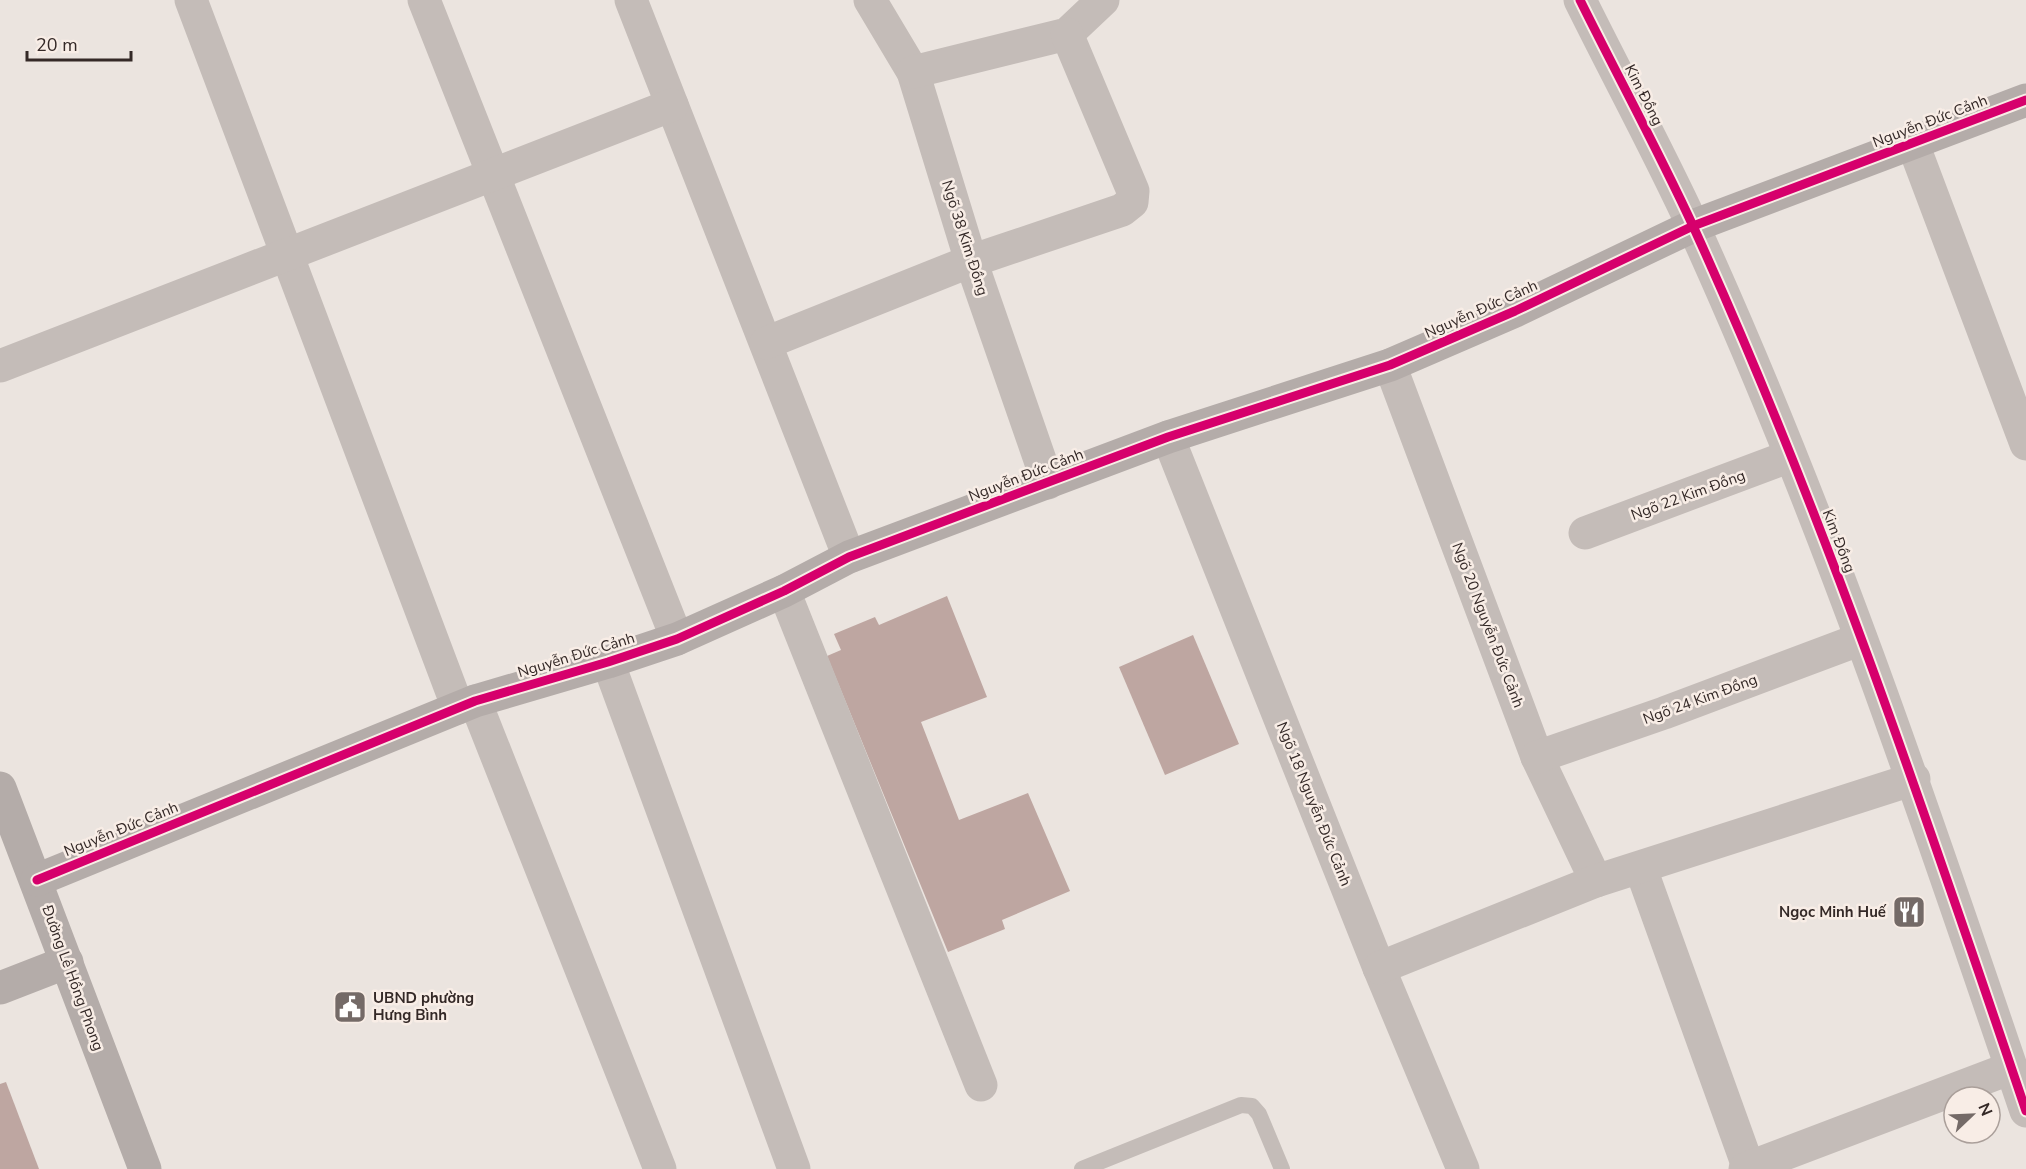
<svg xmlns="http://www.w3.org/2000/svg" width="2026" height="1169" font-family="'Nunito Sans',sans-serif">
	<rect width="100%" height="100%" fill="#ebe4df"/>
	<!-- building -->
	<g fill="#bea6a1">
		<polygon points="947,596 987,697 921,722 959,820 1028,793 1070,891 1002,920 1005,929 948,952 827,656 841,650 834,634 875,617 879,625"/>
		<polygon points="1193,635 1239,744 1165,775 1119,667"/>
		<polygon points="6,1082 39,1169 0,1169 0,1084"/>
	</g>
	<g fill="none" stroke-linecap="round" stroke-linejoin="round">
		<!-- lane -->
		<polyline stroke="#c4bcb8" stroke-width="16" points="1082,1169 1241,1105 1252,1106 1259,1114 1282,1169"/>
		<!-- street -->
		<g stroke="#c4bcb8" stroke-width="33">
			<polyline points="191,0 458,708"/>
			<polyline points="424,0 677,639"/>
			<polyline points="631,0 849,557"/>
			<polyline points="870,0 913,72 971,261 1048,483"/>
			<path d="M1580 0C1617 75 1658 150 1693 226 1824 513 1925 813 2026 1111"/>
			<polyline points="913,72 1067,34 1103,0"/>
			<polyline points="1913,144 2026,444"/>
			<polyline points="766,343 971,261 1122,210 1132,202 1133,191 1067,34"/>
			<polyline points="1390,365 1537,757 1596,881"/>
			<polyline points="0,366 672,105"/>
			<polyline points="1168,437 1379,968 1463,1169"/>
			<polyline points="1585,533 1790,456"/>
			<polyline points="784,591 981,1085"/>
			<polyline points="608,662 794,1169"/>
			<polyline points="475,701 660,1169"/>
			<polyline points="1537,757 1664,713 1861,639"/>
			<polyline points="1641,869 1749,1169"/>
			<polyline points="1379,968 1596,881 1914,779"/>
			<polyline points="1745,1169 2011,1068"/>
		</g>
		<!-- secondary -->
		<g stroke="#b4aca9" stroke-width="33">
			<polyline points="0,788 145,1169"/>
			<polyline points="37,880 475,701 608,662 677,639 784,591 849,557 1168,437 1390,365 1515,311 1693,226 2026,100"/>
			<polyline points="0,988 67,962"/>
		</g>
		<!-- cycleway casing -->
		<g stroke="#f8ede6" stroke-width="13">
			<g id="cycleway">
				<path d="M1580 0C1617 75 1658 150 1693 226 1824 513 1925 813 2026 1111"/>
				<polyline points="37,880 475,701 608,662 677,639 784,591 849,557 1168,437 1390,365 1515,311 1693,226 2026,100"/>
			</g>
		</g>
		<!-- cycleway -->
		<use href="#cycleway" stroke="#d6006c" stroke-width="9"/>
	</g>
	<!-- icons -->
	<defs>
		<g id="restaurant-square" transform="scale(1.725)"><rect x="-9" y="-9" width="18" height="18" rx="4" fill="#746a67" stroke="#f8ede6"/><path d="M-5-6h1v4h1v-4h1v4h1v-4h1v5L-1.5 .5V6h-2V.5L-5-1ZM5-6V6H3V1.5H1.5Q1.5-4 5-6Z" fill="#fff"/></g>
		<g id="civic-square" transform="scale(1.725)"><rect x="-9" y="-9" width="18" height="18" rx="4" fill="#746a67" stroke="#f8ede6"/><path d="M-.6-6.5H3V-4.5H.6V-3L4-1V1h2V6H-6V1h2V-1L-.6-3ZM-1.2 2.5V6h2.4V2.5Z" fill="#fff"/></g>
	</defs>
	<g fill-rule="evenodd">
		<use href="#restaurant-square" x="1909" y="912"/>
		<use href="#civic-square" x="350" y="1007"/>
	</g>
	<g text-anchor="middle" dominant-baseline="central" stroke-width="5" stroke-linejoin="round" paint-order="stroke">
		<!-- street labels -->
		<g font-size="15" fill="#342927" stroke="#f8ede6">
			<text transform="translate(1644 95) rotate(63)">Kim Đồng</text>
			<text transform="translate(1930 121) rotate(-21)">Nguyễn Đức Cảnh</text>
			<text transform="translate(965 238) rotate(72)">Ngõ 38 Kim Đồng</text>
			<text transform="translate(1481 309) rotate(-24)">Nguyễn Đức Cảnh</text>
			<text transform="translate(1026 475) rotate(-21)">Nguyễn Đức Cảnh</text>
			<text transform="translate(1688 495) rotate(-20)">Ngõ 22 Kim Đồng</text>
			<text transform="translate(1839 541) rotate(69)">Kim Đồng</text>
			<text transform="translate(1488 625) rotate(69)">Ngõ 20 Nguyễn Đức Cảnh</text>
			<text transform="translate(576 655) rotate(-17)">Nguyễn Đức Cảnh</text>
			<text transform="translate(1700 699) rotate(-20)">Ngõ 24 Kim Đồng</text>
			<text transform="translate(1314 804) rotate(68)">Ngõ 18 Nguyễn Đức Cảnh</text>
			<text transform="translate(121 829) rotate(-22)">Nguyễn Đức Cảnh</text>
			<text transform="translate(73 978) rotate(70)">Đường Lê Hồng Phong</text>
		</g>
		<!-- poi labels -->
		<g font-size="15" font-weight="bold" fill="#342927" stroke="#f8ede6" text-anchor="end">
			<text x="1886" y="912">Ngọc Minh Huế</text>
			<text x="373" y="998" text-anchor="start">UBND phường<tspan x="373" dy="17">Hưng Bình</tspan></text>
		</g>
	</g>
	<!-- north arrow -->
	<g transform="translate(1972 1115) rotate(67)"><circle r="28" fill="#f8ede6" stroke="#aa9f9a" stroke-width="1.5"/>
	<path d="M0-4.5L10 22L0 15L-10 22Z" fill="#746a67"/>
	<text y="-9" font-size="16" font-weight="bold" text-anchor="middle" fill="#342927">N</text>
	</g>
	<!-- scale -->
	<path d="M27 51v9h104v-9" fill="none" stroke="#342927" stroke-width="3"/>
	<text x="36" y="51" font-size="18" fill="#342927" stroke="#f8ede6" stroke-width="4.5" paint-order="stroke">20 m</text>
</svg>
